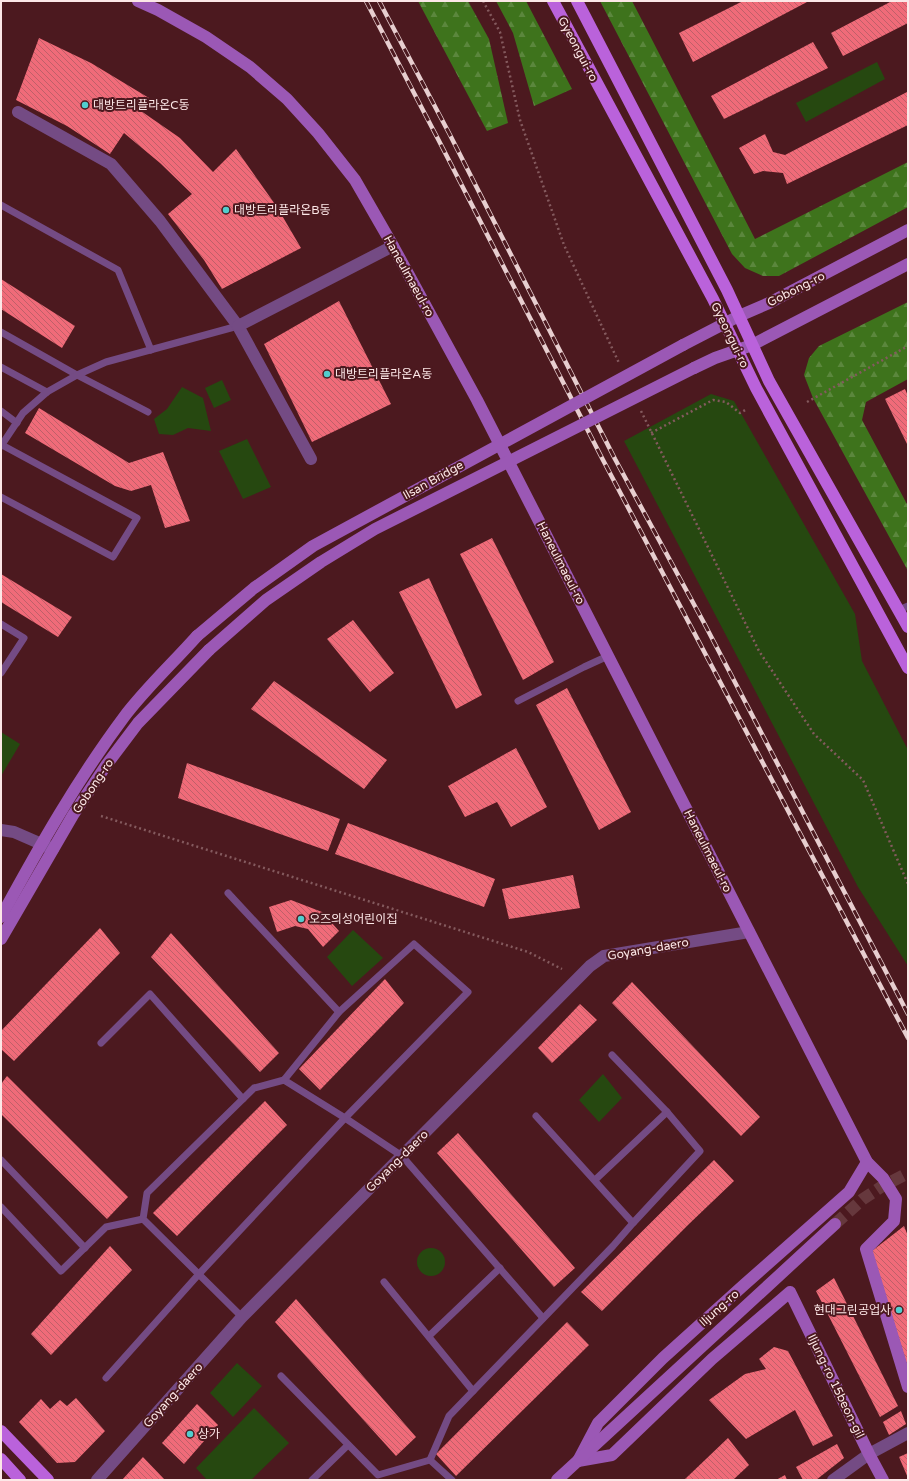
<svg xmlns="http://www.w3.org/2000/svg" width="909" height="1481" font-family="'Varela Round','Noto Sans KR',sans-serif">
	<defs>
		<pattern id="forest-firs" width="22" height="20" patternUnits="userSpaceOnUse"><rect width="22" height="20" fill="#3e731c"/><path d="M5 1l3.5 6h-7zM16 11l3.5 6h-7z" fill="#5b873d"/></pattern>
		<pattern id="building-back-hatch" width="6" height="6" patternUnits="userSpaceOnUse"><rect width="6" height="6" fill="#f06b79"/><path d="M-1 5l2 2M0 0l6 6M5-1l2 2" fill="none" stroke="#bf6069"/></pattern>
	</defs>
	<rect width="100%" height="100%" fill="#4c191f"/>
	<!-- forest -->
	<g fill="url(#forest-firs)">
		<polygon points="418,1 468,1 489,39 508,123 487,131"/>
		<polygon points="496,1 526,1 572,89 534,106 513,33"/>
		<polygon points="600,1 632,1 755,239 908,162 908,207 779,276 763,276 745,268 732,254"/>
		<polygon points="908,302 908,379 866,402 862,420 908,506 908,571 813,398 804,375 809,358 819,346"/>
	</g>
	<!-- green -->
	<g fill="#264810">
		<polygon points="877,62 885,79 806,122 796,103"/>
		<polygon points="222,380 231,400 214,408 205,388"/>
		<polygon points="182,387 203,398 211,431 188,428 173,435 159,434 154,419 167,409"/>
		<polygon points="711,394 734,401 855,614 862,661 908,750 908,966 858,887 624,441"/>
		<polygon points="247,439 271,487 243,499 219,451"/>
		<polygon points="1,732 20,744 1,776"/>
		<polygon points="353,930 383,958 352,986 327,957"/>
		<polygon points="603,1074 622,1098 599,1122 579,1100"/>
		<circle cx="431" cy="1262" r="14"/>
		<polygon points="237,1363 262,1386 233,1417 210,1393"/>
		<polygon points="254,1408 289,1443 251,1480 207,1480 196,1468"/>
	</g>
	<!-- building -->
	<g fill="url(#building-back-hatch)">
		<polygon points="743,1 809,1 693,62 679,33"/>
		<polygon points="892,1 908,1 908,23 843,56 831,33"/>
		<polygon points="39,38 91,63 149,98 141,111 180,138 213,172 236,149 277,207 301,248 222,289 204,260 168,214 192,194 160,163 124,133 110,154 67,126 16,100"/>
		<polygon points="813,42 828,68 724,119 711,96"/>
		<polygon points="907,92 908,125 787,184 783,173 763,171 754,174 739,148 765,134 773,152 785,155"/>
		<polygon points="1,279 75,326 62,348 1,309"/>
		<polygon points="339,301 391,404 312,442 264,344"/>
		<polygon points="905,389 908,396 908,446 885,399"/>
		<polygon points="39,408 129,463 163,452 190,521 165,528 151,485 131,491 115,486 25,433"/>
		<polygon points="492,538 554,662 523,680 460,554"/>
		<polygon points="1,574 72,617 58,637 1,602"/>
		<polygon points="429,578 482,695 456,709 399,592"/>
		<polygon points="353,620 394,673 370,692 327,639"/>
		<polygon points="274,681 387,760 364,789 251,709"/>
		<polygon points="567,688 631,812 599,830 536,705"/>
		<polygon points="516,748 547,807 511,827 497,802 465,817 448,786"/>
		<polygon points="187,763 340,819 328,851 178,798"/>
		<polygon points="348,823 495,879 484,907 335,854"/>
		<polygon points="573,875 580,908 509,919 502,889"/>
		<polygon points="291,900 322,912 339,931 323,947 308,929 295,926 277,932 269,907"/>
		<polygon points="100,928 120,953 14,1061 1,1049 1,1031"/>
		<polygon points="171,933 279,1053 260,1072 151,957"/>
		<polygon points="385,979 404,1003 320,1090 299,1069"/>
		<polygon points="632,982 760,1117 741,1136 612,1003"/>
		<polygon points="580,1004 597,1020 552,1063 538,1048"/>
		<polygon points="7,1076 128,1197 107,1219 1,1114 1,1084"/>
		<polygon points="265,1101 287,1125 177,1236 153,1213"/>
		<polygon points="458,1133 575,1268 554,1287 437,1153"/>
		<polygon points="714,1160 734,1181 689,1224 602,1311 581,1292"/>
		<polygon points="904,1226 908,1236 908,1368 872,1251"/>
		<polygon points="110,1246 132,1270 51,1355 31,1334"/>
		<polygon points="834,1278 898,1406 880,1417 816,1291"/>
		<polygon points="296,1299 416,1437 396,1456 275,1322"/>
		<polygon points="567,1322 589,1345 456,1476 436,1454"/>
		<polygon points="774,1347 788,1351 833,1436 813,1446 795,1410 746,1439 709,1400 745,1374 766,1369 759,1359"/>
		<polygon points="76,1398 105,1431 75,1462 57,1463 19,1422 41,1399 50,1409 60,1400 67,1406"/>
		<polygon points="197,1404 218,1425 184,1464 162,1443"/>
		<polygon points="901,1411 906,1424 889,1435 883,1422"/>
		<polygon points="728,1438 749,1465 733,1480 684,1480"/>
		<polygon points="837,1444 844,1458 816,1480 803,1480 796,1467"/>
		<polygon points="908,1453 908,1478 899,1457"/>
		<polygon points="143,1457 165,1480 122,1480"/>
		<polygon points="785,1475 787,1480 776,1480"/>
	</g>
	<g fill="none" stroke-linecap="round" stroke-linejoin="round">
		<!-- secondary-tunnel -->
		<polyline stroke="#66383d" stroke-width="12" stroke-dasharray="12 6" stroke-linecap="butt" points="835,1224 863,1199 881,1187 908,1173"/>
		<!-- path -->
		<g stroke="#845a5e" stroke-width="2.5" stroke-dasharray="2 3" stroke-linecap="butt">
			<polyline points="483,1 500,32 520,120 564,245 619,363"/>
			<polyline points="807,402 908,346"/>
			<polyline points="641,411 759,651 814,734 863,780 908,884"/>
			<polyline points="651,433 713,400 726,402 740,413 747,409"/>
			<polyline points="101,816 528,952 562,969"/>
		</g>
		<!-- lane -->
		<g stroke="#744b84" stroke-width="7">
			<polyline points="1,205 118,270 151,350"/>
			<polyline points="1,332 77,375 148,412"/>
			<polyline points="1,367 47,392"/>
			<polyline points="1,411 17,423"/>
			<polyline points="1,446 23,413 47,392 77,375 106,362 238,326"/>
			<polyline points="1,497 113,557 137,518 2,445"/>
			<polyline points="899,610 908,606"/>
			<polyline points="1,624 24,638 1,673"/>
			<polyline points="518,701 584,667 608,656"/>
			<polyline points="228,893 339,1012"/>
			<polyline points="101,1043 150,994 243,1099"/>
			<polyline points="536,1116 633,1223"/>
			<polyline points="1,1160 85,1248"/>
			<polyline points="595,1180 667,1112"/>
			<polyline points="1,1207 61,1271 106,1227 143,1219"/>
			<polyline points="384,1282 473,1391"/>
			<polyline points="242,1317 143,1219 147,1193 254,1088 284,1080 345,1118 402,1156 543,1318"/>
			<polyline points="429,1336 500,1268"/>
			<polyline points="281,1376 378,1475 430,1460"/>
			<polyline points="106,1378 199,1274 345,1118 468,992 414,944 339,1012 284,1080"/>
			<polyline points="430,1460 449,1416 613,1246 633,1223 700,1151 667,1112 612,1055"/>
			<polyline points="430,1460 452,1480"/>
			<polyline points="312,1480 348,1445"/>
		</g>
		<!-- street -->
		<g stroke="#744b84" stroke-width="12">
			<polyline points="18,112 111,164 160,221 238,326 311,459"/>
			<polyline points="238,326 393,246"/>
			<polyline points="1,830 14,832 53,849"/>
			<polyline points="97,1480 242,1317 590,966 604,956 749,932"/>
			<polyline points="833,1480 869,1454 908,1433"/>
		</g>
		<!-- secondary -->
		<g stroke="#9b58b5" stroke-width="12">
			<polyline points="138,1 158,10 206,37 250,67 287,99 318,133 355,180 393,246 477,400 867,1162 883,1178 896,1199 894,1221 866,1249 908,1387"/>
			<polyline points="683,345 739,316 769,303 908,230"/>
			<polyline points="694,368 715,358 752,345 908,264"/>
			<path d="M1 917C38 849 77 780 124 717 145 689 173 663 197 636"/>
			<polyline points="1,939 73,815 107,764 138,723 209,650"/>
			<polyline points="578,1461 612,1455 712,1359 790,1292 869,1454 883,1480"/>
			<polyline points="578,1461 598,1423 663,1358 745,1284 849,1192 867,1162"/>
			<polyline points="557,1480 835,1224"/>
		</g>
		<!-- primary -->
		<g stroke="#ba62db" stroke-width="12">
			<polyline points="553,1 713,299 756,388 908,668"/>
			<polyline points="577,1 727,290 769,381 908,627"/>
			<polyline points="1,1431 48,1480"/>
			<polyline points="1,1459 20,1480"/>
		</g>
		<!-- rail casing -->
		<g stroke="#e7cecf" stroke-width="4.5">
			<g id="rail">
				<polyline points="366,1 438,139 603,460 908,1038"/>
				<polyline points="379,1 449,133 615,459 703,621 908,1014"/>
			</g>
		</g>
		<!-- rail -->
		<use href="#rail" stroke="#4c191f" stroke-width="3" stroke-dasharray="9" stroke-linecap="butt"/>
		<!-- secondary-bridge -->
		<g stroke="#9b58b5" stroke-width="12">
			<polyline points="197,636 254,588 313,546 683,345"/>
			<polyline points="209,650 266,600 321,562 375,529 694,368"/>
		</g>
	</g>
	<!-- markers -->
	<g fill="#52cdce" stroke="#4c191f" stroke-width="1.5">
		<circle cx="85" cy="105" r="4"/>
		<circle cx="226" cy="210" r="4"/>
		<circle cx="327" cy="374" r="4"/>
		<circle cx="301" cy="919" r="4"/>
		<circle cx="899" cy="1310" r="4"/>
		<circle cx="190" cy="1434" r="4"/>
	</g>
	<g text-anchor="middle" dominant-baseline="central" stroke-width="4" stroke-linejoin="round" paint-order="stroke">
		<!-- street labels -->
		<g font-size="12" fill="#fce7e7" stroke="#4c191f">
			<text transform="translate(578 49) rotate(62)">Gyeongui-ro</text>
			<text transform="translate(409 276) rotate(61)">Haneulmaeul-ro</text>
			<text transform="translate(796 289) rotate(-27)">Gobong-ro</text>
			<text transform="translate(730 335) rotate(64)">Gyeongui-ro</text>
			<text transform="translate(433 480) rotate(-29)">Ilsan Bridge</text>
			<text transform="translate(561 563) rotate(63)">Haneulmaeul-ro</text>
			<text transform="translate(93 786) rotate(-56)">Gobong-ro</text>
			<text transform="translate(708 851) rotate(63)">Haneulmaeul-ro</text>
			<text transform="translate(648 949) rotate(-10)">Goyang-daero</text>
			<text transform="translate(397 1161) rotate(-45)">Goyang-daero</text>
			<text transform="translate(719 1308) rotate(-42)">Iljung-ro</text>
			<text transform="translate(836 1386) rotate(64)">Iljung-ro 15beon-gil</text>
			<text transform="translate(173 1395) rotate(-48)">Goyang-daero</text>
		</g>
		<!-- poi labels -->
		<g font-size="12" fill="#fce7e7" stroke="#4c191f" text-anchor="start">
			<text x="93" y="105">대방트리플라온C동</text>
			<text x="234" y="210">대방트리플라온B동</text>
			<text x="335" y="374">대방트리플라온A동</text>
			<text x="309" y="919">오즈의성어린이집</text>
			<text x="891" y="1310" text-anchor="end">현대그린공업사</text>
			<text x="198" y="1434">상가</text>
		</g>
	</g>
	<!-- border -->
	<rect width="909" height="1481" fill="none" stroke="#fce7e7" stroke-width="4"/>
</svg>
